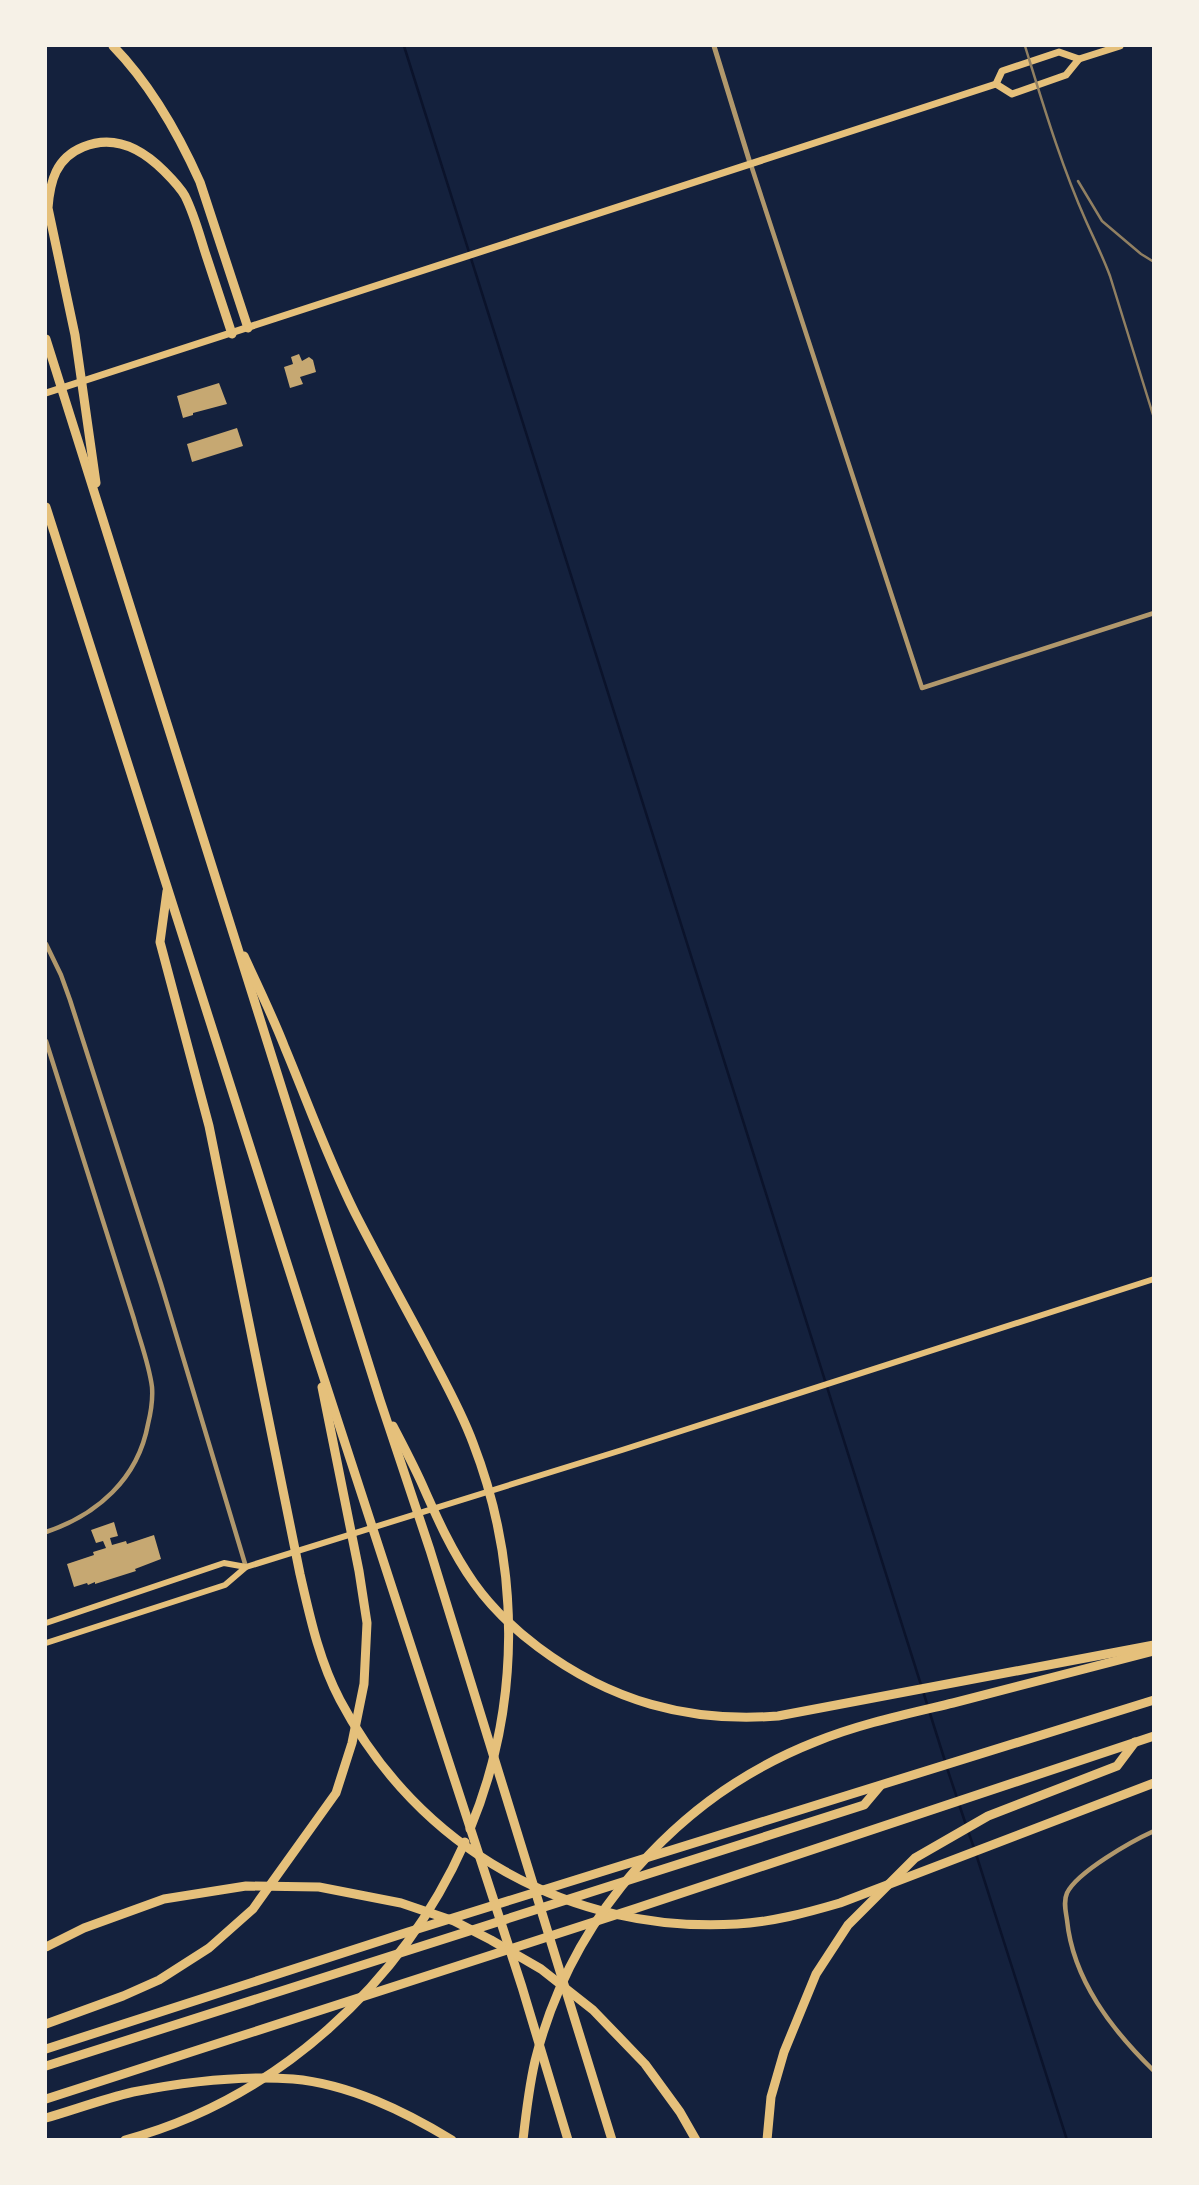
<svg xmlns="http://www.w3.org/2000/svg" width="1199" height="2185" font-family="'Roboto Condensed',sans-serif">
	<rect width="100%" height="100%" fill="#14213d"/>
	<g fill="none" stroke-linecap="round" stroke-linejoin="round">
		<!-- stream -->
		<g stroke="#0b132b" stroke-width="2.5">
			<polyline points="404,46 945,1761"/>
			<polyline points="947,1768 957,1798"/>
			<polyline points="959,1804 966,1825"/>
			<polyline points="968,1831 974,1848"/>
			<polyline points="976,1854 1067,2140"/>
		</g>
	</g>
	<!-- building -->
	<g fill="#c6a872">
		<polygon points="299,354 302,361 309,357 313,360 316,372 300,377 303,384 290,388 284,367 293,364 291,357"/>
		<polygon points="219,383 227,404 193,413 193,415 183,418 177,396"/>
		<polygon points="237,428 243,446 192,462 187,444"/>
		<polygon points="114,1522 118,1536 110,1538 112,1545 126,1541 127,1544 154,1535 161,1559 135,1569 136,1571 95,1584 95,1582 88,1585 87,1583 74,1587 67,1564 94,1555 93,1552 106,1548 103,1541 96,1543 91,1530"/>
	</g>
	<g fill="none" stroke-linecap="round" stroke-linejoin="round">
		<!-- minor -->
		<g stroke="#b1986c" stroke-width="4.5">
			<polyline points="751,165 922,688 1154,613"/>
			<polyline points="46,944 61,975 70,1000 161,1284 246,1567"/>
			<path d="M46 1041 134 1319C140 1341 149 1364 152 1387 153 1400 151 1412 148 1424 138 1479 97 1515 46 1532"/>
			<path d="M1154 1831C1132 1841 1077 1872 1067 1893 1063 1902 1066 1912 1067 1920 1073 1980 1112 2030 1154 2071"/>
		</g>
		<!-- tertiary -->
		<polyline stroke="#b1986c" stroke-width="5" points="714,46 750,163"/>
		<!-- secondary -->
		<g stroke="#e5c07b" stroke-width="6">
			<polyline points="46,1623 224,1563 246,1567"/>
			<polyline points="46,1643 225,1585 246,1567 622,1450 1154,1279"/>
		</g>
		<!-- primary -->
		<g stroke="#e5c07b" stroke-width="7">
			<polyline points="996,84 1012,94 1066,75 1079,59 1120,46"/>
			<polyline points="46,393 996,84 1002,71 1059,52 1079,59"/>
		</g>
		<!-- motorway -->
		<g stroke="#e5c07b" stroke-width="9">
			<path d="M113 46C151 85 178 133 200 182L248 328"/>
			<polyline points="46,339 380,1400 430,1550 612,2140"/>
			<path d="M96 483 75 335 48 208C50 181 56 158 83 147 114 134 142 149 164 171 172 179 180 187 185 196 194 214 199 233 205 252 214 279 223 306 232 334"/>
			<polyline points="46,507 315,1351 522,1987 568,2140"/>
			<path d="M167 891 160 942 209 1126 300 1574C310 1617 319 1660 340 1700 418 1848 569 1934 737 1924 772 1922 806 1913 840 1903L1154 1783"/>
			<path d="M244 956C258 986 273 1017 285 1048 308 1103 328 1159 355 1213 378 1258 403 1303 427 1348 443 1379 461 1410 473 1443 521 1567 521 1706 470 1829"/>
			<path d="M393 1426C403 1445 413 1464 422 1484 437 1518 452 1552 474 1583 491 1607 514 1629 538 1647 610 1701 688 1723 778 1716L1154 1645"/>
			<polyline points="46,1947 84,1928 164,1899 246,1886 319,1887 401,1903 454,1921 491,1940 541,1969 593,2010 645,2064 680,2112 696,2140"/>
			<polyline points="46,2024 123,1996 159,1980 209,1948 253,1909 336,1793 352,1743 364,1684 367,1623 359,1571 322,1387"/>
			<polyline points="46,2049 408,1932 1154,1700"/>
			<polyline points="46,2066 864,1805 880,1786"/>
			<polyline points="46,2099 637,1908 1154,1736"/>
			<path d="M46 2118C74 2110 103 2099 133 2092 184 2082 240 2075 293 2079 349 2084 404 2111 452 2140"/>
			<path d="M125 2140C277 2099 402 1984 465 1842"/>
			<path d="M523 2140C526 2113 529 2087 535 2061 571 1917 678 1796 815 1742 859 1724 907 1714 953 1703 1020 1686 1087 1668 1154 1651"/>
			<polyline points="767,2140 771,2097 784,2052 816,1974 848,1925 915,1858 988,1816 1117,1766 1135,1742"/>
		</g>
		<!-- rail -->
		<g stroke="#918062" stroke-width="2.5">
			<path d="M1025 46C1043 104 1061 165 1086 221 1094 239 1103 257 1110 276L1154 418"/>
			<polyline points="1078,181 1102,221 1141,254 1154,262"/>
		</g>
	</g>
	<!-- border -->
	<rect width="1199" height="2185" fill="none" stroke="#f6f1e7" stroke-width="94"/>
</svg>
